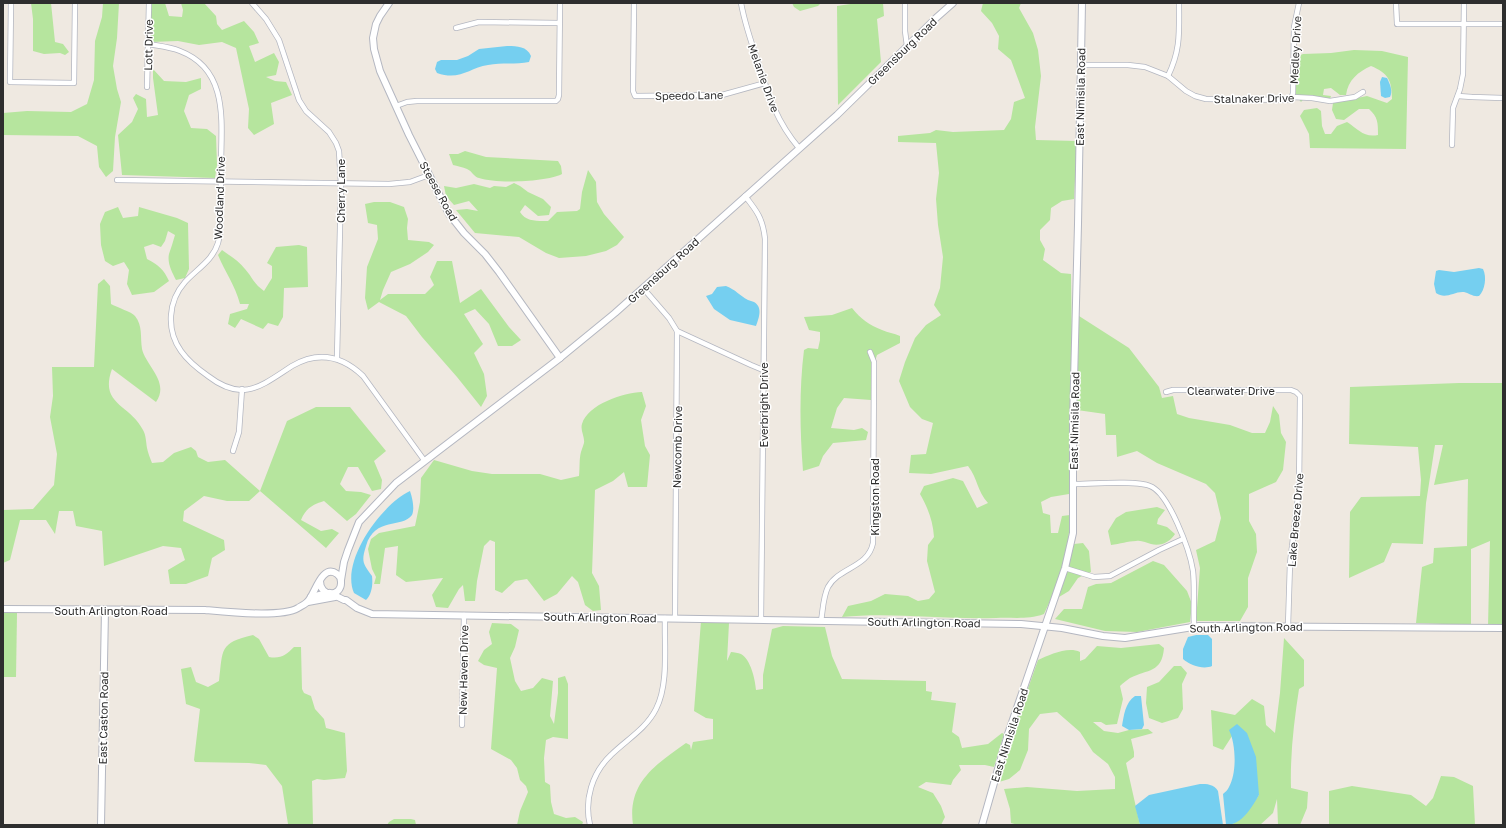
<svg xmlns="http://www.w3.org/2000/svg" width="1506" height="828" font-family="'Golos Text',sans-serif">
	<rect width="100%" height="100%" fill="#efe9e1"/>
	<!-- green -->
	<g fill="#b6e59e">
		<polygon points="31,3 51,3 55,42 63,44 69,52 65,55 60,53 44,54 33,51 33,19"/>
		<polygon points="103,3 119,3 117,38 113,66 117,89 121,102 115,137 113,171 106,177 99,167 97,146 78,136 3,135 3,113 27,111 71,112 87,104 94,80 95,41 102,17"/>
		<polygon points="151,3 165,3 169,16 182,17 183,10 181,3 204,3 216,16 217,24 222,30 244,21 254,32 259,43 249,46 255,62 274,53 279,62 276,75 266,77 275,81 286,82 292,95 271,103 274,124 254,135 248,128 249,109 236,48 222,42 199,45 178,41 150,42"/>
		<polygon points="792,3 820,3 820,4 818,6 800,11 794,7"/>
		<polygon points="857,3 883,3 884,16 877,19 881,62 838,105 837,6"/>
		<path d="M983 3H1021L1019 8 1033 33 1038 50 1041 76 1035 127 1036 140 1077 141 1074 199 1062 201 1051 208 1050 220 1040 230V240L1045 249 1043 260 1061 273 1071 274 1072 349 1069 430V494L1051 497 1041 502 1043 513 1050 515 1051 533H1058L1062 516 1070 515C1070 550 1059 583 1044 614 1027 620 1013 617 996 618 944 620 893 612 842 617L848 606 871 601 885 594 908 596 918 601 929 599 935 592 927 561 928 545 934 537C933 521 928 508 920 494L924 486 953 478 963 481 977 508 988 503C977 491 978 479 968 466L931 474 909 473 911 455 926 454 933 423 922 419 910 407 899 381 905 362 915 338 926 325 941 315 934 305 940 288 943 257 938 225 936 199 939 173 936 143 898 142V136L930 133 936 130 953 132 1004 130 1011 119 1014 102 1025 98 1011 60 998 49 999 36 992 23 981 11Z"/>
		<path d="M1354 50 1382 51 1408 57 1406 149 1310 148 1309 134 1300 116 1304 110 1317 108 1321 111 1322 126 1325 134H1331L1337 126 1347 122C1358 129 1364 138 1378 135 1378 123 1378 117 1369 109H1359L1344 120 1336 119 1332 110 1333 103 1367 96 1387 103 1392 99C1392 80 1388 73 1371 66 1358 72 1348 80 1346 95H1340L1331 88 1324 89 1323 95 1331 96 1330 99C1318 97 1309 92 1301 102L1294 93 1296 57 1303 54 1331 53Z"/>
		<polygon points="153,69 164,81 186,82 201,78 201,89 189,95 184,111 191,128 207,129 216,136 217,165 215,178 122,175 118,135 132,122 138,109 133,98 136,94 146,99 147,117 158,115 153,78"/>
		<path d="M465 151 486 157 558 161 561 166 562 174C546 182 496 184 479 178 474 177 472 171 467 169 463 167 457 166 453 165L449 154H458Z"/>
		<path d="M588 170 596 182 597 202 604 214 624 237 617 245 606 251 586 256 559 258 546 253 519 237 475 233 456 210 467 209 478 211 469 201 454 205 446 196 444 186 456 188 474 184 490 188 494 186 506 187 514 183 520 186 528 192 543 199 551 207 549 215 538 216 525 205 520 212C526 222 538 221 548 221L557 212 577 211 580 209 582 192Z"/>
		<polygon points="374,202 390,202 404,207 408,219 407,228 408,240 429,242 434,245 428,252 410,264 391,272 383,290 380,300 388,294 425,294 434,285 430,277 437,261 452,261 460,303 481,289 509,327 521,340 512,346 498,346 489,324 475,309 464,314 483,344 474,353 484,374 487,396 481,407 457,377 422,337 406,316 379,302 368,310 365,298 367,267 378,239 377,225 368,223 365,204"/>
		<path d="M118 207 123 218 138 216 139 207 177 218 188 223 189 269 185 278 176 280C172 272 167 263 169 254 171 248 173 242 175 235L168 231 165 241 161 247 153 244 144 247 147 259C159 265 164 270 169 281L154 292 132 295 127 284 129 270 124 262 113 266 105 261 101 245 100 224 105 212Z"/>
		<path d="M299 245 307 247 308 287 284 288 283 317 278 326 268 323 263 329 241 319 235 328 228 324 230 314 247 309 249 304H240C235 285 225 272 218 255L222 250C230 256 239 261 245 269 253 278 253 283 264 291L272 278V266L267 263 276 247Z"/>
		<path d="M104 279 110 286 111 304C116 307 132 312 135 316 143 326 140 337 142 349 146 366 170 382 156 402L112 369C99 405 130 404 143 430 146 435 146 442 147 448 148 453 150 458 152 463L163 462 174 453 191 447 196 451 198 457 208 462 225 460 260 491 287 421 316 407H350L386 451 374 461 382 480 381 489 372 491 358 467H348L340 484 346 491 361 492 371 495 356 514 347 521 324 501C312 505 306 508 301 520L321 531 332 529 339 533 326 548 260 491 249 501H227L204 496 184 511 183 521 224 540 225 550 212 558 208 576 186 584H170L168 570 185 560 181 548 163 546 104 566 102 531 76 526 73 511H59L55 534 46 520H20L10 560 3 563V510L33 509 54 485 57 454 50 417 53 396 52 367H94L98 284Z"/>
		<path d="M852 308C861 319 869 325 882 330 888 333 894 333 900 336V343L877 355 871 373V400L844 398 837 408 831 428 854 430 862 428 868 432 866 440 833 443 823 456 819 466 803 471C800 431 799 390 804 350L808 348 818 349 820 340V332L809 330 804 317 832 315Z"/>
		<polygon points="1079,316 1129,348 1159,387 1162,398 1173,396 1177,414 1189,418 1230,425 1252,433 1265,433 1270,422 1273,406 1279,415 1281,433 1286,442 1283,470 1276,482 1249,494 1249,521 1256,534 1257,552 1248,578 1248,607 1240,621 1196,621 1200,568 1196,550 1215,541 1221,518 1215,493 1206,484 1157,463 1137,451 1117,457 1116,435 1106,435 1105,414 1077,410"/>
		<polygon points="1459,383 1503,383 1503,626 1488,626 1490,541 1471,549 1471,625 1416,623 1422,567 1433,563 1434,548 1467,546 1468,479 1434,485 1443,445 1435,445 1426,503 1423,544 1392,543 1384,562 1349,578 1350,512 1361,497 1420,496 1421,480 1418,447 1349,444 1350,387"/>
		<path d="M642 392 646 406 641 420 645 446 650 455 647 487H628L624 472 613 481 595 490 592 573 599 586 601 610 593 611 585 605 578 582 572 576 557 594 544 601 527 579 515 581 502 593 495 590V542L490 540 484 546 477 581 475 601H465L463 585 459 589 448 608 436 607 432 595 443 578 406 582 396 575 398 546 385 548 380 584H374L376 577 372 569 368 549 371 539 379 533 415 526 420 502 421 478 434 460 472 471 492 474H540L561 480 579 476C580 468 579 459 581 452 582 449 583 446 584 443 585 437 580 430 582 424 588 404 623 393 642 392Z"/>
		<path d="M1157 507 1165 510 1158 519 1157 524 1167 527 1175 534C1171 541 1161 547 1151 544 1146 543 1142 540 1136 541 1128 541 1120 544 1111 545L1108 531 1116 518 1126 512Z"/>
		<polygon points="1083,543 1089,551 1091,572 1078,578 1069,591 1059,597 1074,544"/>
		<polygon points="1153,561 1164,565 1187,591 1192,604 1190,622 1137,632 1105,631 1055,619 1064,609 1082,609 1088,587 1096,584 1111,583"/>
		<polygon points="3,613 17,613 16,677 3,677"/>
		<path d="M701 621 729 623 727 661 731 652C734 652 738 653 741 654 751 660 755 679 756 690L763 689V675L772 629 783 626 825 627 832 656 842 679 926 681V691L932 692 931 700 956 703 952 732 959 737 962 748 988 744 1002 733 1004 734 994 767 985 765H959L961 770 953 780 951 785 926 782 918 787 933 793 941 806 945 817 941 825H633C627 783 655 765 686 743L690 745 691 750 693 742 713 739V719L706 718 694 711Z"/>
		<polygon points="492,623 511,624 519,630 515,647 510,658 515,681 521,691 533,688 542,678 553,681 550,716 554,724 558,693 558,678 565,676 568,684 568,739 553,737 546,740 544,758 545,782 550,785 551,802 554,814 566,818 575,817 583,822 582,825 517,825 520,811 528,792 526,786 520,780 517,768 511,760 491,749 497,668 484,665 478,661 484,650 492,644 489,632"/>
		<path d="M253 635 259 639 269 657C281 659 286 655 294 647H301L302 689 304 693 311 696 315 709 324 719 326 728 345 733 347 771 345 778 324 780 317 779 312 781 313 825 288 824 282 786 266 765 249 763 195 762 194 760 200 709 186 704 181 669 191 667 196 682 208 687 219 681C223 649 219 643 253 635Z"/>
		<path d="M1284 638 1304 660V686L1299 689C1294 721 1290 755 1291 788L1308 792 1307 808 1300 825H1278L1277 799 1273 813 1260 825H1231L1244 816 1259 795 1232 736 1223 750 1213 746 1211 710 1235 715 1252 699 1264 706 1266 725 1275 733 1280 693Z"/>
		<path d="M1159 644 1164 648C1162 673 1148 669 1130 678 1127 680 1123 683 1120 686L1123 699 1117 724 1106 725 1101 722H1093L1104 731 1118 733 1129 730 1148 729 1153 733 1131 739 1134 752V757L1126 763 1140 825H1018L1011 823 1010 809 1004 789 1027 787 1077 791 1115 789V777L1108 764 1093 752 1080 732 1057 712 1040 714 1029 729 1028 750 1020 770 1009 779 999 782 1019 714 1038 660C1049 655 1068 646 1080 652V661L1085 659 1097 646 1121 648Z"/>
		<polygon points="1174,666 1181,666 1187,673 1182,684 1183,709 1178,718 1162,723 1149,718 1146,703 1147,687 1159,682"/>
		<polygon points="1441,776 1454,777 1473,786 1475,825 1329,825 1329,791 1352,786 1411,795 1426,806 1433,798"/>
		<polygon points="394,819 411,819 415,820 416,825 387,825 389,822"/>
	</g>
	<!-- water -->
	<g fill="#75cff0">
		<path d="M507 46C516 46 527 46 531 56L529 62C516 65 502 62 488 65 469 68 460 81 437 73L435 69 437 62 441 60H457L468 56 479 49Z"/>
		<path d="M1382 77 1387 78C1390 84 1393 91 1390 97L1385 98 1381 96 1380 82Z"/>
		<path d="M1479 268 1483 269C1487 277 1485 290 1479 296 1473 297 1469 293 1464 292 1454 291 1446 300 1436 293L1434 284 1436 271 1439 270 1454 272Z"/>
		<path d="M726 286C736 290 739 295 748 300 750 301 752 301 754 302 763 307 759 318 756 326L730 320 714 309 706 296 712 294 717 287Z"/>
		<path d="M410 491C412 497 415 508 412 515 402 529 375 516 366 546 361 562 363 563 372 576 373 584 372 594 366 600L354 593C340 561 382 504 410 491Z"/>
		<path d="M1196 635H1208L1212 639V666C1203 670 1190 665 1183 659V649L1188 637Z"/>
		<path d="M1135 696H1141L1144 725 1142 729 1129 730 1122 726C1124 715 1125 703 1135 696Z"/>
		<path d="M1237 724 1247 733 1256 757 1259 795C1252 807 1242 825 1226 825L1223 794C1225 792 1228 790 1229 787 1237 773 1236 744 1229 730Z"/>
		<path d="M1200 784C1207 784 1214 784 1218 791L1223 825H1140L1135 806 1149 795Z"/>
	</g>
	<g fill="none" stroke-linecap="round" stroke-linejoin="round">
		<!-- street casing -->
		<g stroke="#b4b7c1" stroke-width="6">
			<g id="street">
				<polyline points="11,3 10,82 74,83 75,3"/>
				<polyline points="252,3 266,19 279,40 299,100 306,111 329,132 336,143 339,151 341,184 337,358"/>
				<polyline points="634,3 633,91 635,96 722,95 765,83"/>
				<path d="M741 3C745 25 752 45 759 65 769 97 777 122 799 148"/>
				<polyline points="905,3 905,31 907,46"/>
				<polyline points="1396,3 1397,24 1503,24"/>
				<polyline points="456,28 479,22 559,23"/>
				<path d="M148 44C159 46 170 47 180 51 230 70 221 124 221 167 221 182 221 197 220 213 220 222 221 233 218 243 213 260 197 269 185 282 168 301 166 330 181 351 188 361 198 369 208 376 243 403 261 386 292 366 318 351 342 356 363 376L424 460"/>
				<polyline points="1081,65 1128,65 1145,67 1168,76 1186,91 1195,96 1206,99 1283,100 1287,100 1292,97 1312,98 1330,101 1355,97 1363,92"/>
				<path d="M1168 76C1181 49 1179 32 1179 3"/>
				<polyline points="147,87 149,3"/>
				<polyline points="1458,96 1472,97 1503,98"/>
				<polyline points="1292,97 1293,93 1294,27 1299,3"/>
				<polyline points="396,106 407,102 417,101 556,101 558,99 559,95 560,3"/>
				<polyline points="1452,145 1453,108 1460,89 1463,74 1464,3"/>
				<polyline points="117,180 389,184 410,182 429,175"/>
				<path d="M745 196C757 211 763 219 765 239L761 619"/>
				<polyline points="643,288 669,318 677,331 675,618"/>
				<polyline points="677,331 751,365 763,370"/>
				<polyline points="1166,392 1173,390 1291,390 1296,392 1300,396 1299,489 1290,563 1288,626"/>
				<polyline points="233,451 239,432 242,389"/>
				<path d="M1073 484C1091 484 1136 480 1150 486 1169 493 1190 551 1193 571 1195 590 1193 608 1194 626"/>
				<polyline points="1065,568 1094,577 1110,576 1159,550 1183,539"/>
				<path d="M821 621C823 610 823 597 828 587 839 567 868 568 873 543L874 362 870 352"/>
				<polyline points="462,725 464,615"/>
				<path d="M590 825C584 800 592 773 611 755 626 740 646 729 656 709 669 684 664 645 665 618"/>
			</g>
		</g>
		<!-- secondary casing -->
		<g stroke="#b4b7c1" stroke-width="8">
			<g id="secondary">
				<polyline points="389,3 380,16 376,24 373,38 374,49 380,71 409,135 449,214 464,233 485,254 499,272 560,358"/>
				<polyline points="341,580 344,562 348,550 359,522 396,483 560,358 615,313 837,115 936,18 953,3"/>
				<polyline points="330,593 344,600 346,600 357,608 372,614 1021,624 1062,628 1103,636 1125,638 1199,626 1503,628"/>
				<polyline points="311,597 328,593"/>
				<polyline points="308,602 335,597"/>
				<path d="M3 609 205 610C226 612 281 618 298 608 301 606 306 604 308 601 315 594 322 563 337 574 340 576 341 579 341 582 342 597 320 598 320 581"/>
				<polyline points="101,825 105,610"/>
				<polyline points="982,825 1008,734 1065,568 1073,533 1073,421 1078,224 1082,3"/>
			</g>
		</g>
		<!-- street -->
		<use href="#street" stroke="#fff" stroke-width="4.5"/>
		<!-- secondary -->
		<use href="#secondary" stroke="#fff" stroke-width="6"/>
	</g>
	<g text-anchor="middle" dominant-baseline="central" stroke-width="3" stroke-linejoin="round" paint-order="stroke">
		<!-- street labels -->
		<g font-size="11" fill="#2e2e2e" stroke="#fff">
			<text transform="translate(148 45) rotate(-89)">Lott Drive</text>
			<text transform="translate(1295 50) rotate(-87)">Medley Drive</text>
			<text transform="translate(902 51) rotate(-44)">Greensburg Road</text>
			<text transform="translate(764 78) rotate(70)">Melanie Drive</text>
			<text transform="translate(689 95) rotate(-1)">Speedo Lane</text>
			<text transform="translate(1080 97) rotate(-89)">East Nimisila Road</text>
			<text transform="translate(1254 98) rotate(-1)">Stalnaker Drive</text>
			<text transform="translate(340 191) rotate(-90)">Cherry Lane</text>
			<text transform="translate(439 191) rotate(61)">Steese Road</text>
			<text transform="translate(219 198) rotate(-88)">Woodland Drive</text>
			<text transform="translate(663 270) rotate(-42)">Greensburg Road</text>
			<text x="1231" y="390">Clearwater Drive</text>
			<text transform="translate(763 405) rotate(-90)">Everbright Drive</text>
			<text transform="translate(1074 421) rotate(-89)">East Nimisila Road</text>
			<text transform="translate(677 447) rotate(-89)">Newcomb Drive</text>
			<text transform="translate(874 497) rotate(-90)">Kingston Road</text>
			<text transform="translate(1295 520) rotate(-85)">Lake Breeze Drive</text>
			<text x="111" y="610">South Arlington Road</text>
			<text transform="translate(600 617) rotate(1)">South Arlington Road</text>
			<text transform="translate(924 622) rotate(1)">South Arlington Road</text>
			<text transform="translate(1246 627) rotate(-1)">South Arlington Road</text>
			<text transform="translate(463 670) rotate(-89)">New Haven Drive</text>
			<text transform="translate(103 718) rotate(-89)">East Caston Road</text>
			<text transform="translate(1009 735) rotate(-72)">East Nimisila Road</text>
		</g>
	</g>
	<!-- border -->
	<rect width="1506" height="828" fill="none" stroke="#2e2e2e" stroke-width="8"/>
</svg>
